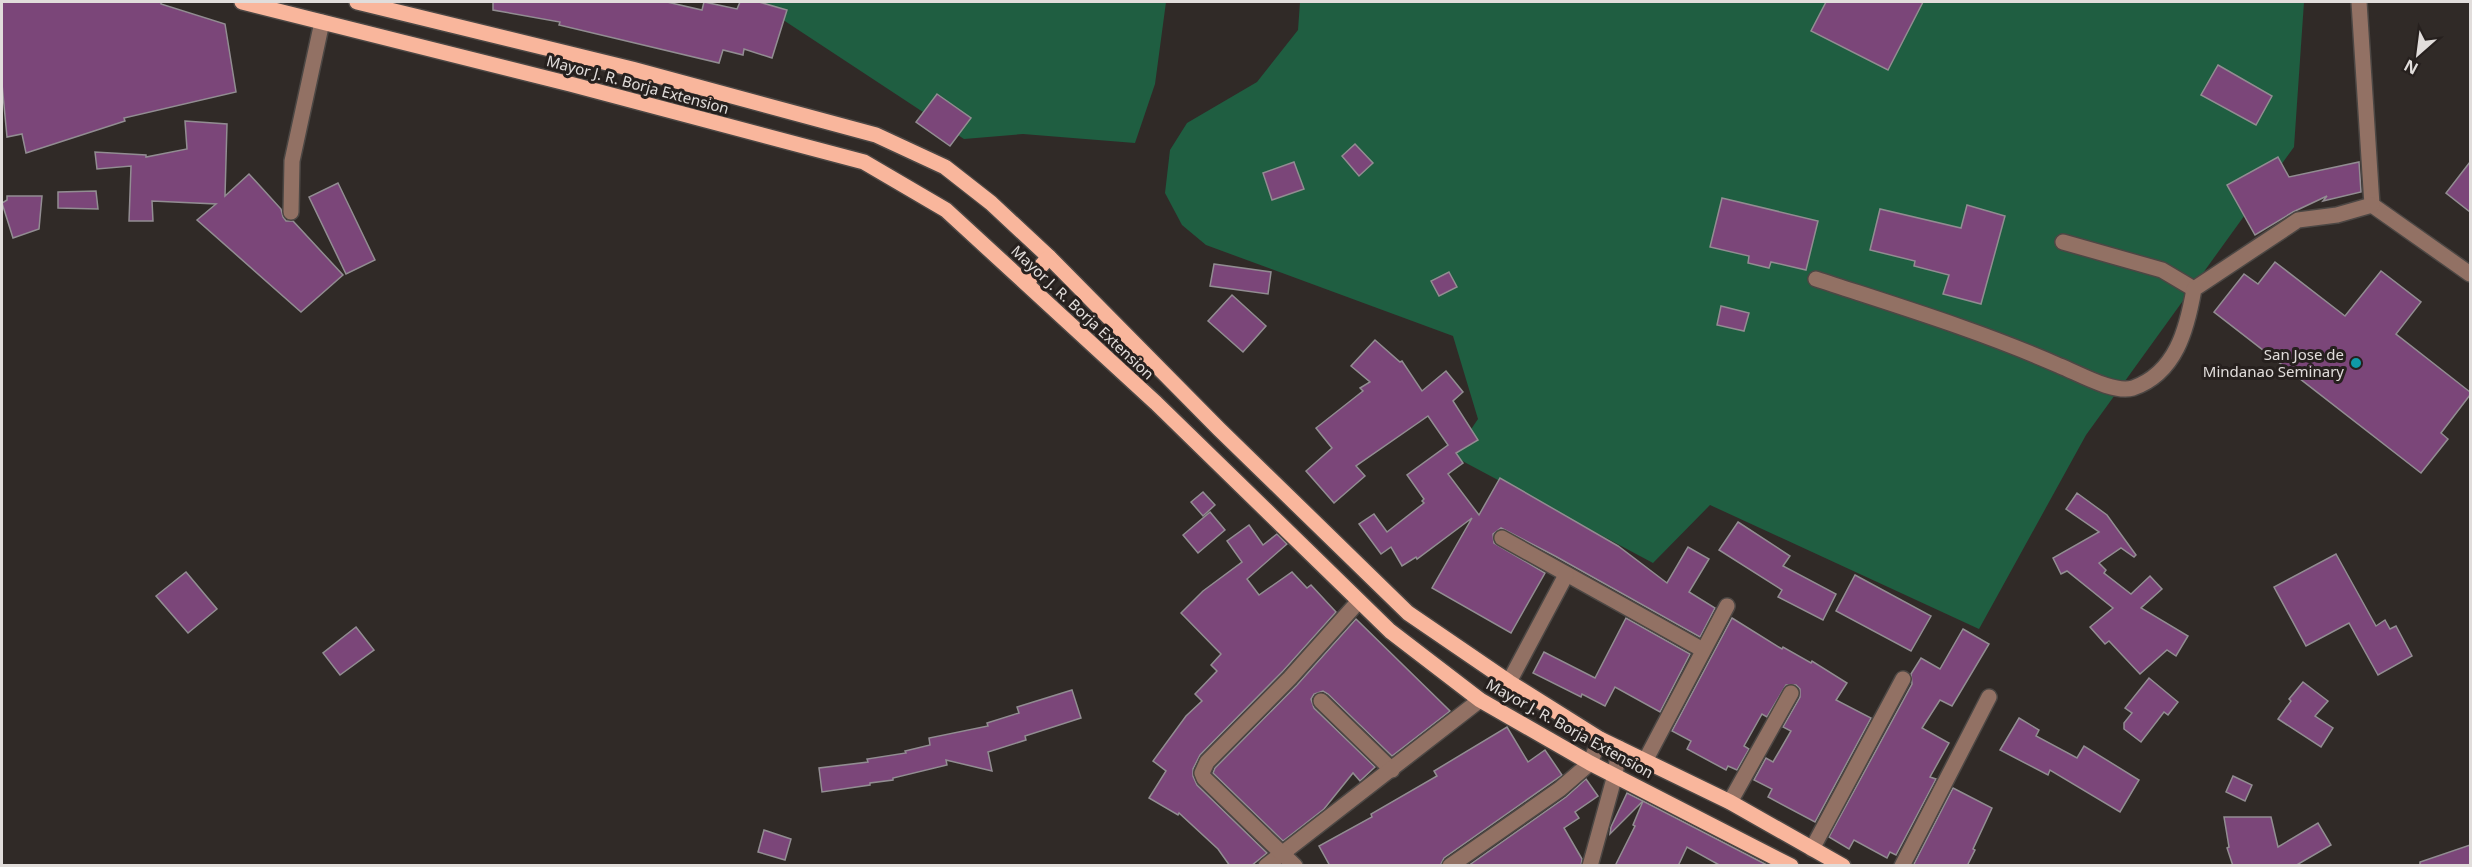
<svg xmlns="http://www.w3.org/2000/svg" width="2472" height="867" font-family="'Noto Sans',sans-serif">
	<rect width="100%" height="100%" fill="#302a27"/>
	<!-- forest -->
	<g fill="#1f5e41">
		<polygon points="756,2 1166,2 1155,84 1135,143 1023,134 964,139"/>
		<polygon points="1300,2 2304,2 2294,147 2086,435 1979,629 1710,505 1653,563 1453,456 1478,419 1453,336 1206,245 1182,225 1165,193 1170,150 1187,123 1257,82 1298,30"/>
	</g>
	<!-- building -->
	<g fill="#7b4679" stroke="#928d92" stroke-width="1.5">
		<polygon points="2,2 161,2 161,4 225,24 236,92 124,118 125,121 26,153 22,134 7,137 2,84"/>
		<polygon points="493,2 667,2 702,10 704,2 737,9 740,2 759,2 787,10 772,58 744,49 743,55 723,50 719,63 559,25 560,22 493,10"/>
		<polygon points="1826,2 1923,2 1888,70 1811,31"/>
		<polygon points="2218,65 2272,96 2256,125 2201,95"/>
		<polygon points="937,94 971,118 950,146 916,122"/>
		<polygon points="185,121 227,124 225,196 249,174 281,209 283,217 286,221 293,221 343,275 301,312 197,220 216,204 152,201 153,221 129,221 131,166 97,169 95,152 146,155 146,157 187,149"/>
		<polygon points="1355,144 1373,163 1359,176 1342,156"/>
		<polygon points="2278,157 2289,177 2359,162 2361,192 2323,201 2327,196 2293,212 2255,235 2227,185"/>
		<polygon points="1294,162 1304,189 1272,200 1263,173"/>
		<polygon points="2470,162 2470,212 2446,193"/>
		<polygon points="338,183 375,260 346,274 309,197"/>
		<polygon points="96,191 98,209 58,208 58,192"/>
		<polygon points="7,196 42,196 39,229 13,238 2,203 7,200"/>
		<polygon points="1722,198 1818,221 1806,270 1771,262 1769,268 1748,263 1749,256 1710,247"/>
		<polygon points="1967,205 2005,216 1981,304 1943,294 1949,275 1914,266 1915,261 1870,250 1880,209 1961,228"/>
		<polygon points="2275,262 2345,316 2381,271 2421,302 2396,334 2470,392 2470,395 2441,433 2448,439 2421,473 2214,312 2244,274 2258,284"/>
		<polygon points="1214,264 1271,272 1268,294 1210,286"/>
		<polygon points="1449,272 1457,287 1439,296 1431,281"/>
		<polygon points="1232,295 1266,326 1243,352 1208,321"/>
		<polygon points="1721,306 1749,313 1744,331 1717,325"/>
		<polygon points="1375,340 1400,362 1402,361 1422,391 1446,371 1463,392 1453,401 1478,440 1456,453 1463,463 1448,474 1479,515 1500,478 1618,546 1667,583 1688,547 1709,559 1689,592 1715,608 1700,637 1555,556 1501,528 1493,534 1494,543 1545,573 1511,633 1432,588 1472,518 1417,559 1416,557 1402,566 1391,547 1381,554 1359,524 1374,514 1387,532 1424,503 1422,501 1424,499 1407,475 1448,445 1428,416 1356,466 1365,476 1334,503 1306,471 1332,448 1316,428 1363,391 1360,388 1370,382 1351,366"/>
		<polygon points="1203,492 1215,505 1203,516 1191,502"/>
		<polygon points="2077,493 2107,515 2136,555 2134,557 2121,548 2099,563 2106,570 2104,573 2131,594 2150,576 2162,589 2141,608 2188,636 2176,656 2167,650 2140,674 2109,641 2105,644 2090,627 2113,608 2067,571 2061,574 2053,558 2099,532 2066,509"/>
		<polygon points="1210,512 1225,530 1198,553 1183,535"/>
		<polygon points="1738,522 1790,556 1783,566 1836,594 1823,620 1778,597 1782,590 1719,550"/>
		<polygon points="1249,525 1263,545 1277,534 1287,544 1247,579 1259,595 1292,572 1307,588 1311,585 1336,612 1283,671 1200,755 1193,769 1193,776 1197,785 1267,853 1251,866 1230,866 1218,849 1179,813 1178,815 1149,798 1166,771 1153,761 1186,716 1202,701 1195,694 1217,671 1211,665 1221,654 1181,613 1203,591 1242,562 1227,541"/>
		<polygon points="2336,554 2376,626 2385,620 2390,629 2396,626 2412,656 2378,675 2349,623 2306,646 2274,587"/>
		<polygon points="186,572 217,609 188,633 156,596"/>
		<polygon points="1855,575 1931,616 1911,651 1836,611"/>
		<polygon points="1626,618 1690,654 1660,712 1615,687 1605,706 1582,694 1581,697 1533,673 1544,652 1595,678"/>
		<polygon points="1732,618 1782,649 1783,647 1811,663 1812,661 1847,683 1836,700 1871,718 1815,822 1768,797 1772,789 1754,780 1766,758 1773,762 1791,731 1783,727 1800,697 1800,689 1796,685 1786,685 1767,717 1762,714 1744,746 1749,749 1737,770 1728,766 1726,770 1687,749 1691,741 1672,731"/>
		<polygon points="1356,619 1450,711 1392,756 1328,694 1323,691 1314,694 1311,699 1314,708 1375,767 1360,781 1353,773 1324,809 1283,841 1213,773 1215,768 1297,685"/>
		<polygon points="356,627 374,650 340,675 323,653"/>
		<polygon points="1963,629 1989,644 1952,706 1940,700 1922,728 1949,743 1930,777 1936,779 1896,855 1890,852 1887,858 1854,840 1849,849 1829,837 1912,684 1911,674 1921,658 1940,669"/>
		<polygon points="2149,678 2178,702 2168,715 2164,712 2141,742 2124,729 2124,723 2132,713 2125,708"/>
		<polygon points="2303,682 2328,701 2315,716 2333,728 2321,747 2278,719 2291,701 2289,699"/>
		<polygon points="1072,690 1081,718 1025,736 1026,740 988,752 992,771 946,760 947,765 893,778 893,780 870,783 870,785 822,792 819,768 868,762 867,759 906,753 905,751 930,745 929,738 988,726 987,723 1019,713 1017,707"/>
		<polygon points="2019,718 2039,730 2036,736 2077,758 2084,746 2139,780 2120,812 2050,770 2048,775 2000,750"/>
		<polygon points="1507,727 1528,762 1545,750 1562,775 1444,858 1440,866 1330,866 1319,846 1372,817 1371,814 1437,776 1434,771"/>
		<polygon points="2233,776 2252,785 2245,801 2226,792"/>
		<polygon points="1586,779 1598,796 1575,812 1579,818 1564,828 1582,859 1581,866 1468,866 1566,797"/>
		<polygon points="1953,788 1992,808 1973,849 1975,850 1967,866 1917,866 1914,864"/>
		<polygon points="1627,793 1643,801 1610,834 1611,827"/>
		<polygon points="1643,801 1769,866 1721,866 1687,847 1678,866 1615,866 1635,826 1633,825"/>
		<polygon points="2224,817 2271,817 2278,847 2318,823 2331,845 2295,866 2233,866 2227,848 2229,847"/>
		<polygon points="764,830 791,839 785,860 758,852"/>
		<polygon points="2470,845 2470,866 2420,866 2420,862"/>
	</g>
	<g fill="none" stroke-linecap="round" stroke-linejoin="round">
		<!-- minor casing -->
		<g stroke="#4c4744" stroke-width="18">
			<g id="minor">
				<polyline points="2359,2 2372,205 2470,274"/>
				<polyline points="291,212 292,161 322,22"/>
				<polyline points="2063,242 2162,270 2194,289"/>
				<path d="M1816 279C1898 306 1981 331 2060 366 2078 373 2114 394 2133 388 2176 373 2187 329 2194 289L2298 220 2337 215 2372 205"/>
				<polyline points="1502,538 1703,650"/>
				<polyline points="1509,682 1566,575"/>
				<polyline points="1321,701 1392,770"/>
				<polyline points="1645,761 1727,606"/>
				<polyline points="1730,802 1791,693"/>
				<polyline points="1812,849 1903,679"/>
				<polyline points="1266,866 1480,700"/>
				<polyline points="1295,866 1204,778 1202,773 1207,762 1290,678 1358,602"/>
				<polyline points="1450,866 1560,789 1590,763 1600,739"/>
				<polyline points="1590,866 1615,775 1619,748"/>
				<polyline points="1902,866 1989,697"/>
			</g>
		</g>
		<!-- major casing -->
		<g stroke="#4c4744" stroke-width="18">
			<g id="major">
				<polyline points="242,2 570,84 864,162 946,210 1156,403 1390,631 1480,700 1590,763 1791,866"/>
				<polyline points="357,2 632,69 876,135 945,167 991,203 1049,257 1219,429 1408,613 1509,682 1600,739 1730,802 1843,866"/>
				<polyline points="1026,283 1049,257"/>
			</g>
		</g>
		<!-- minor -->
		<use href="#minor" stroke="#927164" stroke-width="15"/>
		<!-- major -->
		<use href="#major" stroke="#f9b69c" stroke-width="15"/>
	</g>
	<!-- markers -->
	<circle fill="#0f9aa8" stroke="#26201e" stroke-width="2" cx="2356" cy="363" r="6"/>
	<g text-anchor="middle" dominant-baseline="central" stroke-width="6" stroke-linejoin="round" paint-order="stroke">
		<!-- street labels -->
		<g font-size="15" fill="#e1dddb" stroke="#26201e">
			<text transform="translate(638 84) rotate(15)">Mayor J. R. Borja Extension</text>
			<text transform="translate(1083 312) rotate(43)">Mayor J. R. Borja Extension</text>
			<text transform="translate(1570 728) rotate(29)">Mayor J. R. Borja Extension</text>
		</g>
		<!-- poi labels -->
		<g font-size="15" fill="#e1dddb" stroke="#26201e" text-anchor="end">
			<text x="2344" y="354">San Jose de<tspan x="2344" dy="17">Mindanao Seminary</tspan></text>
		</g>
	</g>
	<!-- border -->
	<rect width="2472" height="867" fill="none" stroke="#e1dddb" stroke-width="6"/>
	<!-- north arrow -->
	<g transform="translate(2418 54) rotate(208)" stroke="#26201e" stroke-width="4.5" paint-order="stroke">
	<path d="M0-4.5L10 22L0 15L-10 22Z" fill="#e1dddb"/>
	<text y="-9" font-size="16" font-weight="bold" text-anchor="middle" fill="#e1dddb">N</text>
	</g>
</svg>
